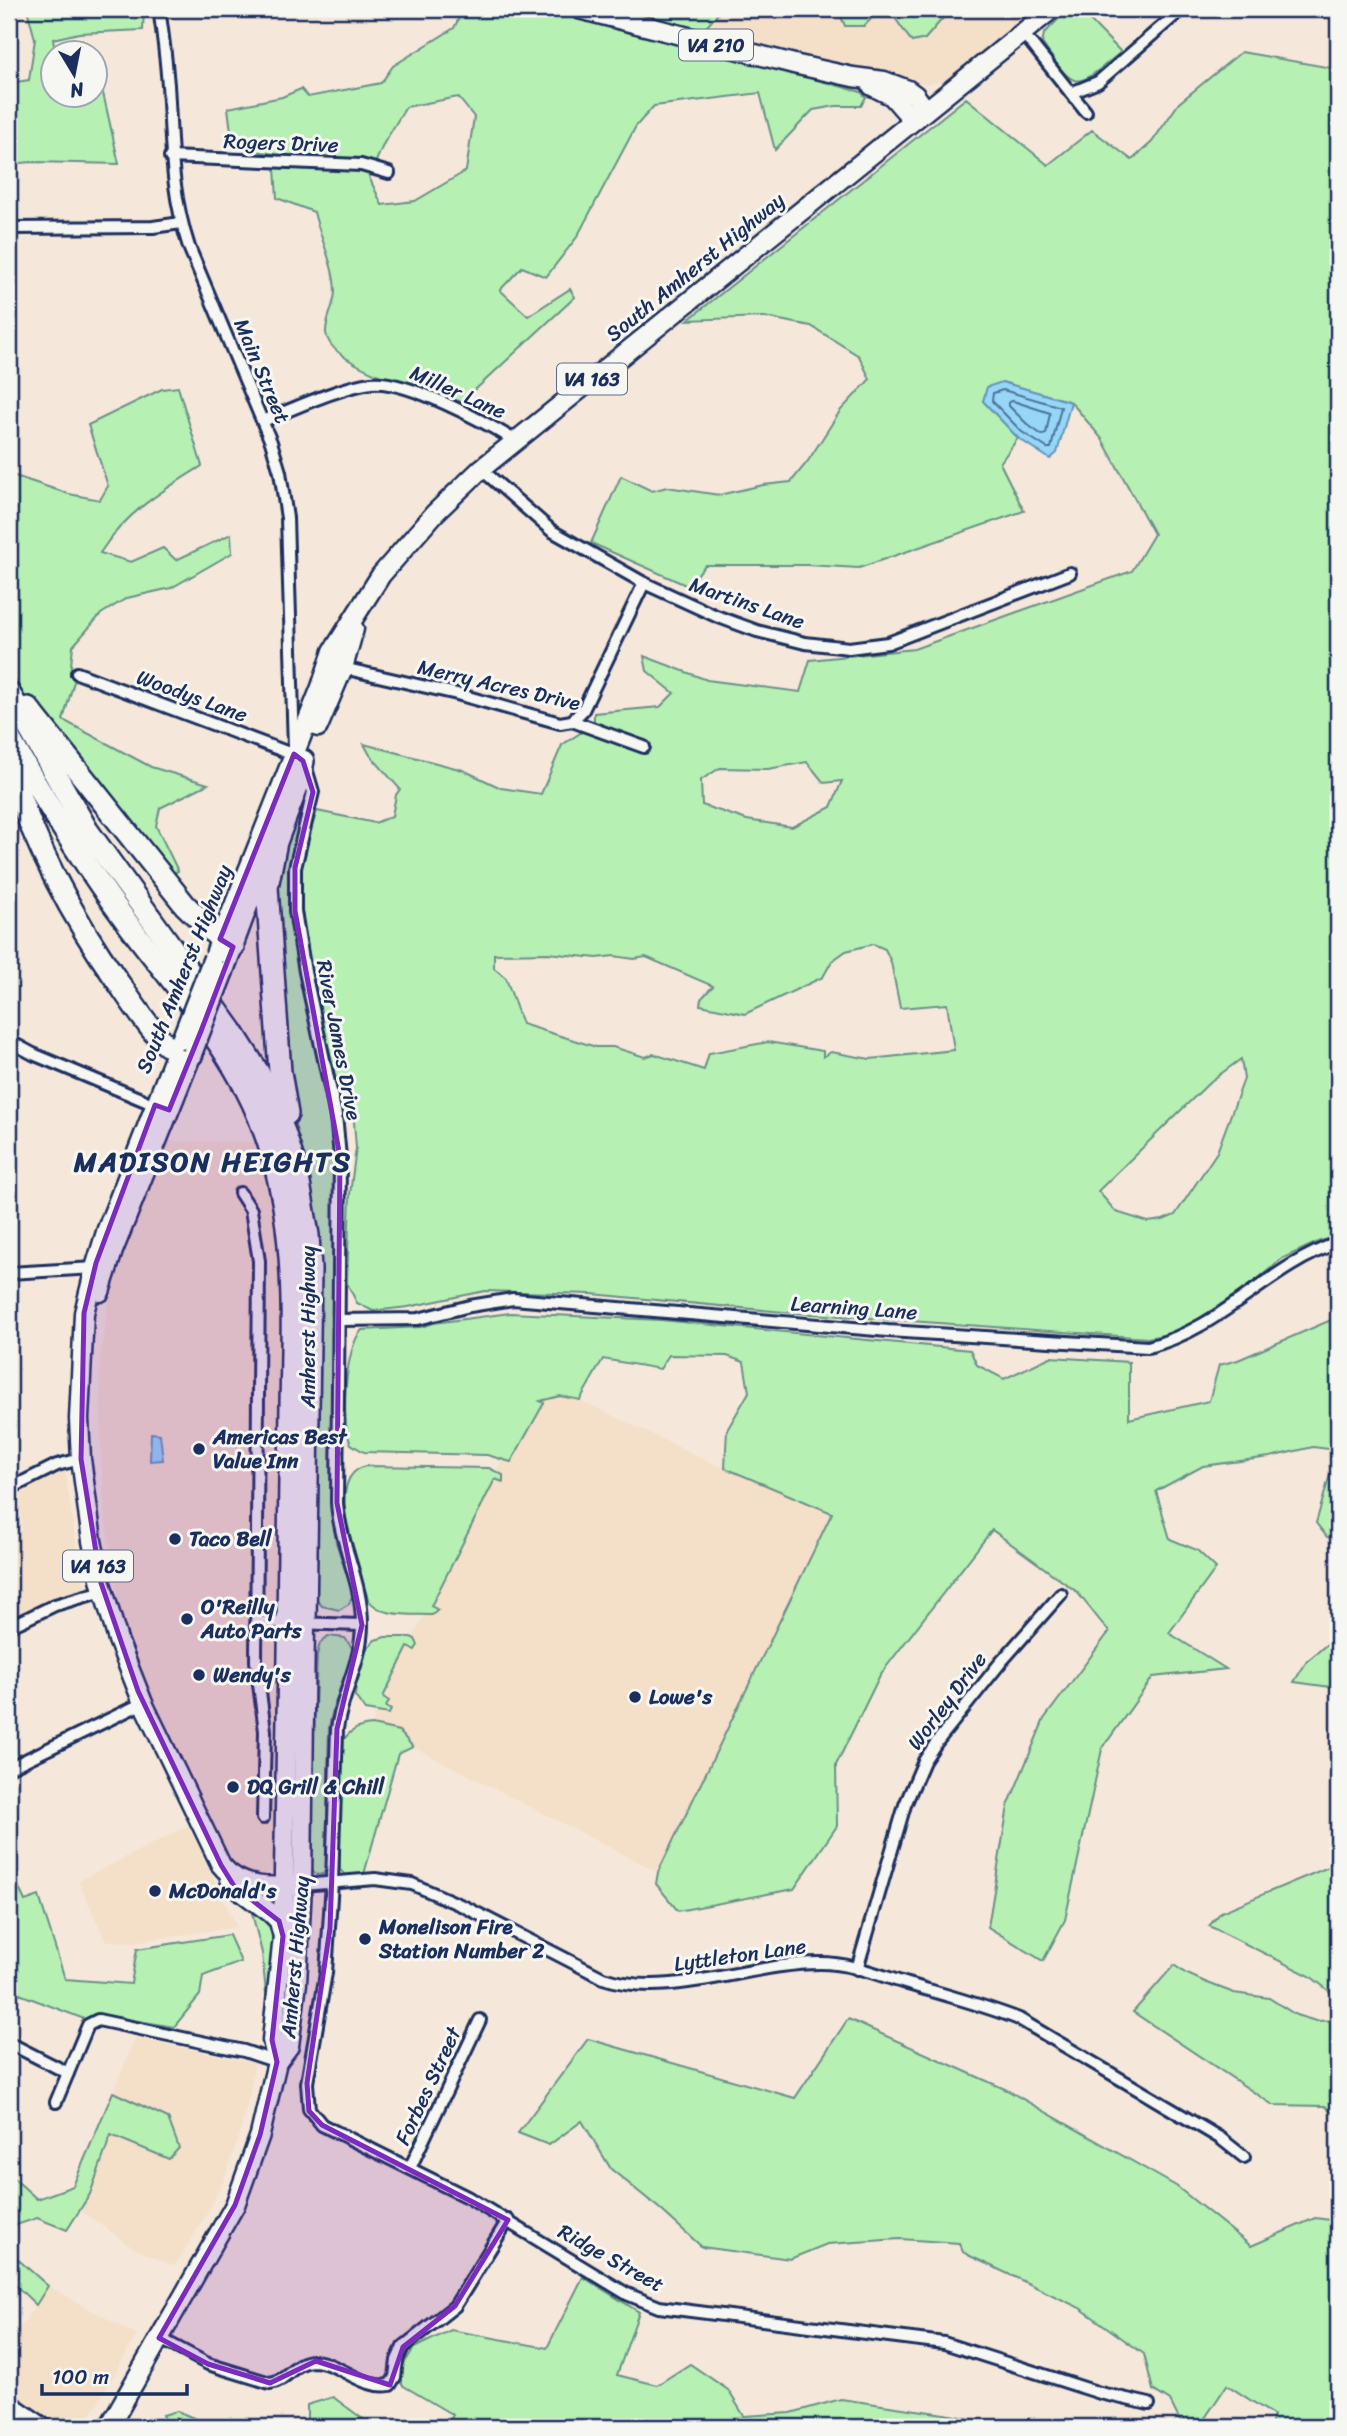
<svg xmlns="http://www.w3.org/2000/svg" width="1347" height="2436" font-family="Sriracha,sans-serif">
	<rect width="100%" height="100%" fill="#f5e8da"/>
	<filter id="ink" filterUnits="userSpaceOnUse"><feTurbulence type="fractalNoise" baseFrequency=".0143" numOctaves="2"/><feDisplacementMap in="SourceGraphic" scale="14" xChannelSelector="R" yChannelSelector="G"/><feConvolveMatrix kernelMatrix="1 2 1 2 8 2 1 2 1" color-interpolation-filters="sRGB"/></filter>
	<g filter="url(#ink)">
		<!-- built -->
		<g fill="#f4dfc9">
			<polygon points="722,9 842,9 840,14 896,18 943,18 939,9 1039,9 974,63 944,81 928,84 899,81 853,72 703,31"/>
			<polygon points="163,1141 260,1142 282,1248 278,1708 273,1868 266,1875 253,1877 239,1873 226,1857 224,1847 191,1774 185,1771 140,1673 120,1612 105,1518 101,1459 100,1360 111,1276"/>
			<polygon points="560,1396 580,1400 712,1463 833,1513 658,1872 413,1747 399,1731 372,1725 380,1697 413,1637 521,1423 539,1401"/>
			<polygon points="65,1470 74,1531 85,1586 9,1622 9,1542 22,1530 20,1490"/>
			<polygon points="188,1826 237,1927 134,1942 106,1941 78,1881"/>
			<polygon points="135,2038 254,2063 250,2093 240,2133 224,2180 206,2215 175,2266 135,2249 80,2210 90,2194 111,2134 169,2159 168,2118 113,2092"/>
			<polygon points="48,2286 137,2335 84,2427 62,2427 9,2391 9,2345"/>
		</g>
		<!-- green -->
		<g fill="#b7f0b3" stroke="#699088" stroke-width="2" fill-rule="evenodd">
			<polygon points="9,9 144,9 143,30 79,33 53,39 55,52 52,52 52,94 94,94 95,82 101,84 119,164 33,162 9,164 9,83 29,80 35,39 27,9 9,19"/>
			<path d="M457 9H548L659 40 778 69 861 92 866 97 861 106H836L813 110 775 150 760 93 654 106 636 126 577 237 546 277 522 267 500 290 528 316 570 289 575 297 462 402C433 393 330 368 326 333 325 320 335 305 335 291 334 264 320 238 314 212L277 198 274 154 233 147 228 108 282 97 301 89 308 97 381 83 393 66 454 28 459 18ZM458 97 474 117 466 171 415 201 382 205 369 177 384 143 406 107Z"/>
			<polygon points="614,9 722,9 703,31"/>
			<polygon points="842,9 939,9 943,18 925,39 912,42 895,18 873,17 864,26 845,26 840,14"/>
			<path d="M1068 9H1079L1121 52C1075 89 1077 94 1042 43L1044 34Z"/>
			<path d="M1241 52 1338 69V1237L1320 1241 1283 1258 1226 1305 1173 1333 1148 1338 784 1312 592 1294 485 1291 408 1307 373 1311 357 1303 347 1283 350 1194 356 1148 351 1082 336 1079 307 957 300 892 302 857 317 811 375 823 392 816 396 795 400 789 370 755 364 744 463 770 501 788 541 794 562 745 594 724V713L660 707 674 693 647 671 644 656 707 680 800 692 810 660 914 649 1132 571 1154 534 1102 439 1071 402 1002 382 983 401 1018 438 1000 463 1024 511 859 568 807 565H705L688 586 591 543 621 476 652 491 667 487 719 495 763 485 791 482 808 461 840 411 870 379 859 356 811 326 764 317 688 320 966 98 1048 165 1092 130 1132 160 1152 142 1179 103ZM807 762 824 783 842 781 831 807 792 827 747 820 702 805 701 780 720 768 768 769ZM873 944 885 949 891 962 900 1008 947 1004 954 1050 870 1059 831 1052 823 1057V1051L768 1042 709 1053 704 1070 654 1054 645 1057 613 1047H596L522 1024 506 978 494 968V954L548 953 597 958 614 956 634 959 646 957 713 986 701 999 700 1005 745 1014 823 977 832 961 846 951ZM1241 1059 1244 1079 1217 1152 1175 1215 1163 1220 1148 1222 1116 1212 1098 1191 1211 1081Z"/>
			<path d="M178 387 202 466C163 490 125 513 100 553L131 562 163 548 176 560 231 534 232 553 171 588 127 598 101 614 73 646 70 675 75 678 63 720 151 767 208 784 160 808 156 826 178 871 172 874 25 697 9 670V474L69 494 100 500 108 486 88 425 162 389Z"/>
			<polygon points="306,790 307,802 292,859 336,1149 333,1518 336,1542 353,1594 349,1604 339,1610 322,1606 314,1596 314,1520 320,1419 321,1279 318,1231 311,1184 286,1092 273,881"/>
			<path d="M510 1313 661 1320 970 1350 977 1365 1004 1379 1050 1357 1129 1362V1419L1209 1401 1219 1365 1238 1360 1338 1317V1538L1327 1537 1316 1523 1337 1450 1313 1447 1270 1457 1203 1466 1156 1491 1170 1539 1197 1550 1216 1568 1169 1633 1226 1669 1153 1677 1102 1749 1065 1920 1043 1961 988 1927 1008 1806 1044 1719 1109 1632 1077 1592 992 1530 880 1675 836 1765 837 1826 794 1889 678 1911 656 1884 658 1872 832 1513 725 1468 727 1430 749 1392 744 1362 727 1356 669 1355 660 1369 603 1359 580 1400 560 1396 540 1401 544 1403 511 1462 487 1455 364 1452 351 1444C340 1423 345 1346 362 1330L421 1327 434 1323Z"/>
			<path d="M366 1466 489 1468 503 1475V1482L495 1479 431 1606 438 1610 432 1615C412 1614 380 1618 368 1599 360 1571 321 1476 366 1466Z"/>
			<polygon points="1338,1635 1338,1688 1294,1682 1307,1661"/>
			<polygon points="328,1636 345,1638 352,1648 352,1654 333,1709 329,1727 326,1869 323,1874 317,1875 309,1867 317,1655 320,1643"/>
			<polygon points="385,1637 411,1637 415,1639 418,1645 415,1650 408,1647 383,1697 389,1701 386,1707 391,1710 389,1714 365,1710 355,1696 356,1686 367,1648 375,1640"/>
			<path d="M372 1725 399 1731 413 1747 398 1754 364 1874 346 1875 340 1870V1810L344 1739C352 1729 360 1726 372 1725Z"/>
			<polygon points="1338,1863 1338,1998 1310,1976 1209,1926 1221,1912"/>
			<polygon points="9,1867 25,1901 39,1896 65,1979 131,1984 137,1949 229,1935 241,1962 203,1976 200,1995 174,2027 98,2014 84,2019 9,1990"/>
			<polygon points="258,1910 276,1922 268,2014 262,1953 252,1913"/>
			<polygon points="1174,1965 1185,1973 1205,1982 1234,1993 1269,1998 1296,2015 1316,2021 1338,2020 1338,2117 1325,2106 1273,2105 1133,2012"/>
			<polygon points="848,2019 1007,2090 1176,2186 1251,2246 1315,2218 1338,2221 1338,2427 1270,2427 1273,2415 1227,2385 1199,2427 1183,2427 1170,2401 1153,2390 1144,2354 1080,2308 970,2256 963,2252 959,2243 900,2239 827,2244 790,2259 702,2247 660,2209 611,2169 582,2121 549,2145 518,2133 588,2039 795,2098"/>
			<polygon points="113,2092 168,2118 179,2148 169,2159 111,2135 90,2194 67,2230 37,2218 13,2226 9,2235 9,2174 37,2199 73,2186"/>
			<polygon points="9,2242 13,2255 48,2286 36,2305 9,2279"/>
			<polygon points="583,2277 639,2312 617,2375 657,2385 690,2364 728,2390 744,2416 791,2413 841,2399 951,2415 1012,2427 445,2427 453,2415 402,2385 402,2367 414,2348 451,2330 547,2348"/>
			<polygon points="333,2397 371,2425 374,2427 307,2427 307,2405"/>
			<polygon points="177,2411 215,2427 168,2427 163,2415"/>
		</g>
		<!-- water -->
		<g fill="#96d6f7" stroke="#6593ba" stroke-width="2">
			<polygon points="1002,382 1071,402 1057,453 1050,459 1018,438 983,401 987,387"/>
			<polygon points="151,1433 160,1434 163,1460 150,1461"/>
		</g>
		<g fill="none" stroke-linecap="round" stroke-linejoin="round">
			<!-- shore -->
			<g stroke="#4c729b" stroke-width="2">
				<polygon points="1003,390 1061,407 1051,448 1047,448 1022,432 992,401 993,393"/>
				<polygon points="1013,401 1050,413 1046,434 1042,435 1028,425 1009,406 1009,402"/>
			</g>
			<!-- street casing -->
			<g stroke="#1b2f5e" stroke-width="16">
				<g id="street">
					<path d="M159 9C163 34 166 60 168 85 172 144 170 189 189 247L271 442 280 472 287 518 294 748"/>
					<polyline points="1023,33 1086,112"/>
					<polyline points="1071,93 1098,82 1182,9"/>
					<polyline points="170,157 361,165 389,173"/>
					<polyline points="9,228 153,227 181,223"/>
					<path d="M263 421C293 409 340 387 371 383 406 379 485 422 516 441"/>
					<polyline points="481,469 552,531 644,583 716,616 757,631 805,643 849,648 888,643 1070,573"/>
					<polyline points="343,668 457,694 560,723 572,721 644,747"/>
					<polyline points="77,673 297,756"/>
					<polyline points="572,721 583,710 644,583"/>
					<path d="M306 768 313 792 295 868V911L305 972 336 1115 340 1157 337 1503C340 1545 362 1581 362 1624 362 1661 342 1693 337 1729L332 1882 326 1973 307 2083 309 2109 322 2125 469 2198 627 2294 659 2307 944 2343 1100 2393 1149 2404"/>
					<polyline points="9,1041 33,1054 160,1107"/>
					<polyline points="240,1193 251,1210 259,1261 256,1661 265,1731 263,1818"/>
					<polyline points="9,1273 95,1268"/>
					<path d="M340 1320 418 1319 470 1306 513 1299 888 1331 1148 1347C1223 1328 1267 1267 1338 1243"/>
					<polyline points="9,1489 57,1465 81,1459"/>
					<polyline points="257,1622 362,1625"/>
					<polyline points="9,1627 55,1605 103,1591"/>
					<polyline points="9,1768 143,1703"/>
					<path d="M302 1885 375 1879 412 1884 465 1907 603 1978C670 2000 750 1963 820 1963 850 1963 879 1975 908 1984 945 1995 983 2005 1019 2019L1220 2138 1244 2157"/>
					<polyline points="857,1969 905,1805 924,1761 936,1743 1001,1662 1061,1594"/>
					<polyline points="9,2043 68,2073"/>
					<polyline points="56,2102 88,2025 98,2020 244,2051 277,2062"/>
					<polyline points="410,2168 480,2020"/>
					<path d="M159 2338 208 2364 270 2383C287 2381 294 2361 313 2361 339 2362 363 2390 390 2385L395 2377 397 2360 403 2347 455 2306 508 2220"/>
				</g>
			</g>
			<!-- secondary casing -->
			<g stroke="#1b2f5e" stroke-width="21">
				<polyline id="secondary" points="9,2403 44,2427"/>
			</g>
			<!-- primary casing -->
			<g stroke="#1b2f5e" stroke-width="23">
				<g id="primary">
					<polyline points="579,9 798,65 853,77 884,81 908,90 915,95 926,110"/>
					<polyline points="872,86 892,96 913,120"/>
					<polyline points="318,727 343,668 354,629"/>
					<polyline points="216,951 321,687 333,651 381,575 435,513 481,469 1052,9"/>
					<polyline points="224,971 265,860"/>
					<path d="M181 1040 107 1229 95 1268 84 1313 79 1419 81 1459 92 1541 101 1583 118 1640 143 1703 221 1865C241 1890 273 1888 302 1885"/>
					<polyline points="100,1292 113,1251 192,1054"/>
					<polyline points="230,1879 234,1886 271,1913 279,1921 282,1933"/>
					<polyline points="277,2062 272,2040 283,1936 288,1623"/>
					<polyline points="109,2427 235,2205 260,2135 277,2062 289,2046 297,1983 302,1885 305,1623"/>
				</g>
			</g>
			<!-- highway casing -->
			<g stroke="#1b2f5e" stroke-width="26">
				<g id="highway">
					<polyline points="9,693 87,830 232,1031 258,1072 284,1132 297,1172 308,1235 310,1269 305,1623"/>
					<polyline points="28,708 185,905 220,939 233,947"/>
					<path d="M9 738C45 801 82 862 126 921 170 980 222 1036 253 1103 298 1202 293 1300 291 1405 290 1478 289 1550 288 1623"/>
					<path d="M9 768C37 848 69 913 118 982 131 1001 144 1021 159 1038L167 1045 192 1054"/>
					<polyline points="287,1114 280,1072 267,887 276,842 299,781 303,761"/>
				</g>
			</g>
			<!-- street -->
			<use href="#street" stroke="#f6f6f2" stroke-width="10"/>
			<!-- secondary -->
			<use href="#secondary" stroke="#f6f6f2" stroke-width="16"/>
			<!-- primary -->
			<use href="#primary" stroke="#f6f6f2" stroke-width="18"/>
			<!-- highway -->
			<use href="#highway" stroke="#f6f6f2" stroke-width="21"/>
			<!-- primary-bridge casing -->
			<g stroke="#1b2f5e" stroke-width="23" stroke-linecap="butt">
				<g id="primary-bridge">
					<polyline points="181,1040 213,958"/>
					<polyline points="192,1054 224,971"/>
				</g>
			</g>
			<!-- primary-bridge -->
			<use href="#primary-bridge" stroke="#f6f6f2" stroke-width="18"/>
		</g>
	</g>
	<!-- marked area -->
	<path fill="#7b2cbf" fill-opacity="0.2" stroke="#7b2cbf" stroke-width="5" stroke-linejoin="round" d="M294 754 303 761 313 792 295 868V911L340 1157 337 1503 362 1625 337 1729 330 1928 307 2083 309 2111 322 2125 508 2220 455 2306 403 2347 390 2385 316 2361 270 2383 208 2364 159 2338 235 2205 260 2135 277 2062 272 2040 283 1936 279 1921 234 1886 221 1865 138 1691 101 1583 81 1459 84 1313 96 1263 155 1105 169 1110 201 1031 233 947 220 939Z"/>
	<!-- markers -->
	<g fill="#1b2f5e" stroke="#f6f6f2" stroke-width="2.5">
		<circle cx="199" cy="1449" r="7"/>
		<circle cx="175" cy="1539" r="7"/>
		<circle cx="187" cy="1619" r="7"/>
		<circle cx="199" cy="1675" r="7"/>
		<circle cx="635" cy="1697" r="7"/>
		<circle cx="233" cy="1787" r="7"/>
		<circle cx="155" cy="1891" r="7"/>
		<circle cx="365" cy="1939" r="7"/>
	</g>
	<g text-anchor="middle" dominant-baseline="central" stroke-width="6" stroke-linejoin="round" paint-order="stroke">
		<!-- shield labels -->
		<g fill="#f6f6f2" stroke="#5d6b8a" stroke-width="2">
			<rect x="679" y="29.5" width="74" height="31" rx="5"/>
			<rect x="557" y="363.5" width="70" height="31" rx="5"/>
			<rect x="63" y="1550.5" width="70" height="31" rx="5"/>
		</g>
		<g font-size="19" font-weight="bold" fill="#1b2f5e">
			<text x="716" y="45">VA 210</text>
			<text x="592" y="379">VA 163</text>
			<text x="98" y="1566">VA 163</text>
		</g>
		<!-- street labels -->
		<g font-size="21" fill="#1b2f5e" stroke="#f6f6f2">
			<text transform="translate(281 143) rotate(2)">Rogers Drive</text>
			<text transform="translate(695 267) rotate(-39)">South Amherst Highway</text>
			<text transform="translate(262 371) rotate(67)">Main Street</text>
			<text transform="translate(458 392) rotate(24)">Miller Lane</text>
			<text transform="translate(747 603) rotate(19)">Martins Lane</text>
			<text transform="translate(499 685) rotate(13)">Merry Acres Drive</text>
			<text transform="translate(192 696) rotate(20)">Woodys Lane</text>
			<text transform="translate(184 969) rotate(-68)">South Amherst Highway</text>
			<text transform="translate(339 1040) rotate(79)">River James Drive</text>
			<text transform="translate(854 1308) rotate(4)">Learning Lane</text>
			<text transform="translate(308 1327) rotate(-90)">Amherst Highway</text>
			<text transform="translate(947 1701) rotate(-53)">Worley Drive</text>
			<text transform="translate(740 1955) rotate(-8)">Lyttleton Lane</text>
			<text transform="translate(295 1957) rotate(-85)">Amherst Highway</text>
			<text transform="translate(428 2086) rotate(-65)">Forbes Street</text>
			<text transform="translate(611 2258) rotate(29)">Ridge Street</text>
		</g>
		<!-- poi labels -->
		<g font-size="21" font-weight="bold" fill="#1b2f5e" stroke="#f6f6f2" text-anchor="start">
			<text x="213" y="1437">Americas Best<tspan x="213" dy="24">Value Inn</tspan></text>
			<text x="189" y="1539">Taco Bell</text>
			<text x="201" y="1607">O'Reilly<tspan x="201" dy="24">Auto Parts</tspan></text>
			<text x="213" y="1675">Wendy's</text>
			<text x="649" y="1697">Lowe's</text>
			<text x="247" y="1787">DQ Grill &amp; Chill</text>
			<text x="169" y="1891">McDonald's</text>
			<text x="379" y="1927">Monelison Fire<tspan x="379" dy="24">Station Number 2</tspan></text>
		</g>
		<!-- district labels -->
		<g font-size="28" font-weight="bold" letter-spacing="2" fill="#1b2f5e" stroke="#f6f6f2">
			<text x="213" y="1161">MADISON HEIGHTS</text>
		</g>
	</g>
	<!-- margin -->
	<rect width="1347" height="2436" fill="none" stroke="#f6f6f2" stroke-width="35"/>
	<rect x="18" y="18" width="1312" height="2401" fill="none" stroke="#1b2f5e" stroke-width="2.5" filter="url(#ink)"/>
	<!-- north arrow -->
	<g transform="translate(74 74) rotate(170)"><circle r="33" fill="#f6f6f2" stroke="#9ea6b7" stroke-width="2"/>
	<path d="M0-5L12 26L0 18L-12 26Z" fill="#1b2f5e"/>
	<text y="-10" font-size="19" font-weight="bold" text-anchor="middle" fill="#1b2f5e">N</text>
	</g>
	<!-- scale -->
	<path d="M42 2384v10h145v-10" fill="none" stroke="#1b2f5e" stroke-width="3.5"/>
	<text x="52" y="2384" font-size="21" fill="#1b2f5e" stroke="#f6f6f2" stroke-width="5" paint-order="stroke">100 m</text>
</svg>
